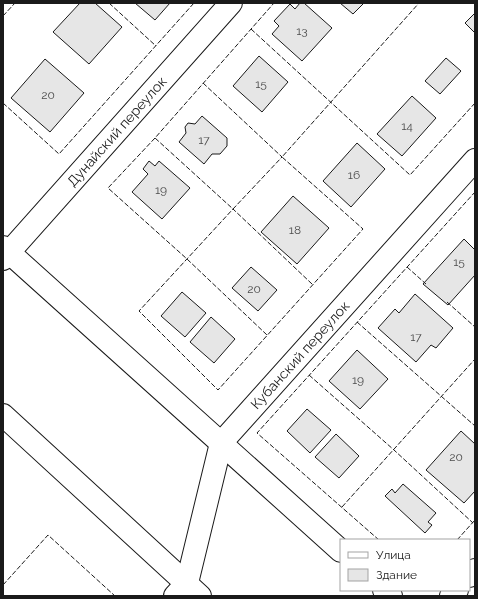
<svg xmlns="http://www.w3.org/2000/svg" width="478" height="599" font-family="Raleway,sans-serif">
	<rect width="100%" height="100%" fill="#fff"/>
	<!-- building -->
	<g fill="#e6e6e6" stroke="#1a1a1a">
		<polygon points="80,3 95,3 122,27 89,64 53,32"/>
		<polygon points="135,3 170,3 155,20"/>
		<polygon points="300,3 304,3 332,28 302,61 272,34 279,26 274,21 290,4 295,9"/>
		<polygon points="340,3 364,3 353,14"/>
		<polygon points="475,13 475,33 465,23"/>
		<polygon points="259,56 288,82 262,112 233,86"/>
		<polygon points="446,58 461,71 440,94 425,81"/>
		<polygon points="45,59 84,93 50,132 11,98"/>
		<polygon points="412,96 436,118 402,156 377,134"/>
		<polygon points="202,116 227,138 227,146 220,154 212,154 204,164 179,142 186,133 185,127 188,123 195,124"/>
		<polygon points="357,143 385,169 351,207 323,181"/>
		<polygon points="149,161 155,166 159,161 190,188 162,219 132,192 148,174 143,169"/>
		<polygon points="293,196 329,228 297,264 261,232"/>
		<polygon points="464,239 475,250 475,275 448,305 423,284"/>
		<polygon points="251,267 277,290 258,311 232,288"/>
		<polygon points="182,292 206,313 185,337 161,316"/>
		<polygon points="415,294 453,328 436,348 431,345 416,362 378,328 395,309 399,313"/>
		<polygon points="211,317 235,339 214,363 190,342"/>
		<polygon points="357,350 388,379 360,409 329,381"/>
		<polygon points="307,409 331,430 310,453 287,431"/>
		<polygon points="461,431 475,444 475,491 464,503 426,470"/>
		<polygon points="336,434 359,456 339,478 315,457"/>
		<polygon points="403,484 436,513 428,522 432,525 425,533 385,496 392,489 395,493"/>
	</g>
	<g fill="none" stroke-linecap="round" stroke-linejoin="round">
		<!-- minor casing -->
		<g stroke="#1a1a1a" stroke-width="24">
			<g id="minor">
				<polyline points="3,247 341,551"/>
				<path id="s1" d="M3 259 231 3"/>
				<polyline points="3,415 200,596"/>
				<polyline points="469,576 475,570"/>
				<polyline points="384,590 391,596"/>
				<path id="s2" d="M175 596 187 583 221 443 475 160"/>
				<polyline points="451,596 457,590"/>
			</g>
		</g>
		<!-- minor -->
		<use href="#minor" stroke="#fff" stroke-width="22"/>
		<!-- fence -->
		<g stroke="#1a1a1a" stroke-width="1" stroke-dasharray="5 2" stroke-linecap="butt">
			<polyline points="109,3 156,46"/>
			<polyline points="3,16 15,3"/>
			<polyline points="251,29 410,175 475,103"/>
			<polyline points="203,83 282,157 233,209 155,138 274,3"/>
			<polyline points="3,103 59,154 194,3"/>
			<polyline points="155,138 108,188 187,259 267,335"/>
			<polyline points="407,267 426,284"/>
			<polyline points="312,284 233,209 139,311 218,390 363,229 282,157 419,3"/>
			<polyline points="447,302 475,327"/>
			<polyline points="357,322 475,426"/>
			<polyline points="309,375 394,450 473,523"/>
			<polyline points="342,507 475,359"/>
			<polyline points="379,540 257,433 475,192"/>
			<polyline points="457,540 475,520"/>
			<polyline points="3,585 48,535 115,596"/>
		</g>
	</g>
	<g text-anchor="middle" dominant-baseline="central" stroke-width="3" stroke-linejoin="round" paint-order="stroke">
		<!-- number labels -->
		<g font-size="12" fill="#4d4d4d">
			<text x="302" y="31">13</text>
			<text x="261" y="84">15</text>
			<text x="48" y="95">20</text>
			<text x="407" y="126">14</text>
			<text x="204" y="140">17</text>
			<text x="354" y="175">16</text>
			<text x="161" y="190">19</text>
			<text x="295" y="230">18</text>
			<text x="459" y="262">15</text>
			<text x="254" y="289">20</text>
			<text x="416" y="337">17</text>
			<text x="358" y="380">19</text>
			<text x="456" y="457">20</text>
		</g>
		<!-- street labels -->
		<g font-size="14" fill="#1a1a1a" stroke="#fff">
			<text stroke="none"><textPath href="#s1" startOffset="171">Дунайский переулок</textPath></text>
			<text stroke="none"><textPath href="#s2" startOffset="280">Кубанский переулок</textPath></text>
		</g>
	</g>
	<!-- border -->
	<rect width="478" height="599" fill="none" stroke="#1a1a1a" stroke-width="8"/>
	<!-- legend -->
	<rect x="340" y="539" width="130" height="52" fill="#ffffff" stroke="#a3a3a3"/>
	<rect x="348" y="552" width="20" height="6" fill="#ffffff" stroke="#a3a3a3"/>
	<text x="376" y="559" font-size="12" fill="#1a1a1a">Улица</text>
	<rect x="348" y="569" width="20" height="12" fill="#e6e6e6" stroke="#a3a3a3"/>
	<text x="376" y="579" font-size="12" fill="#1a1a1a">Здание</text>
</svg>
